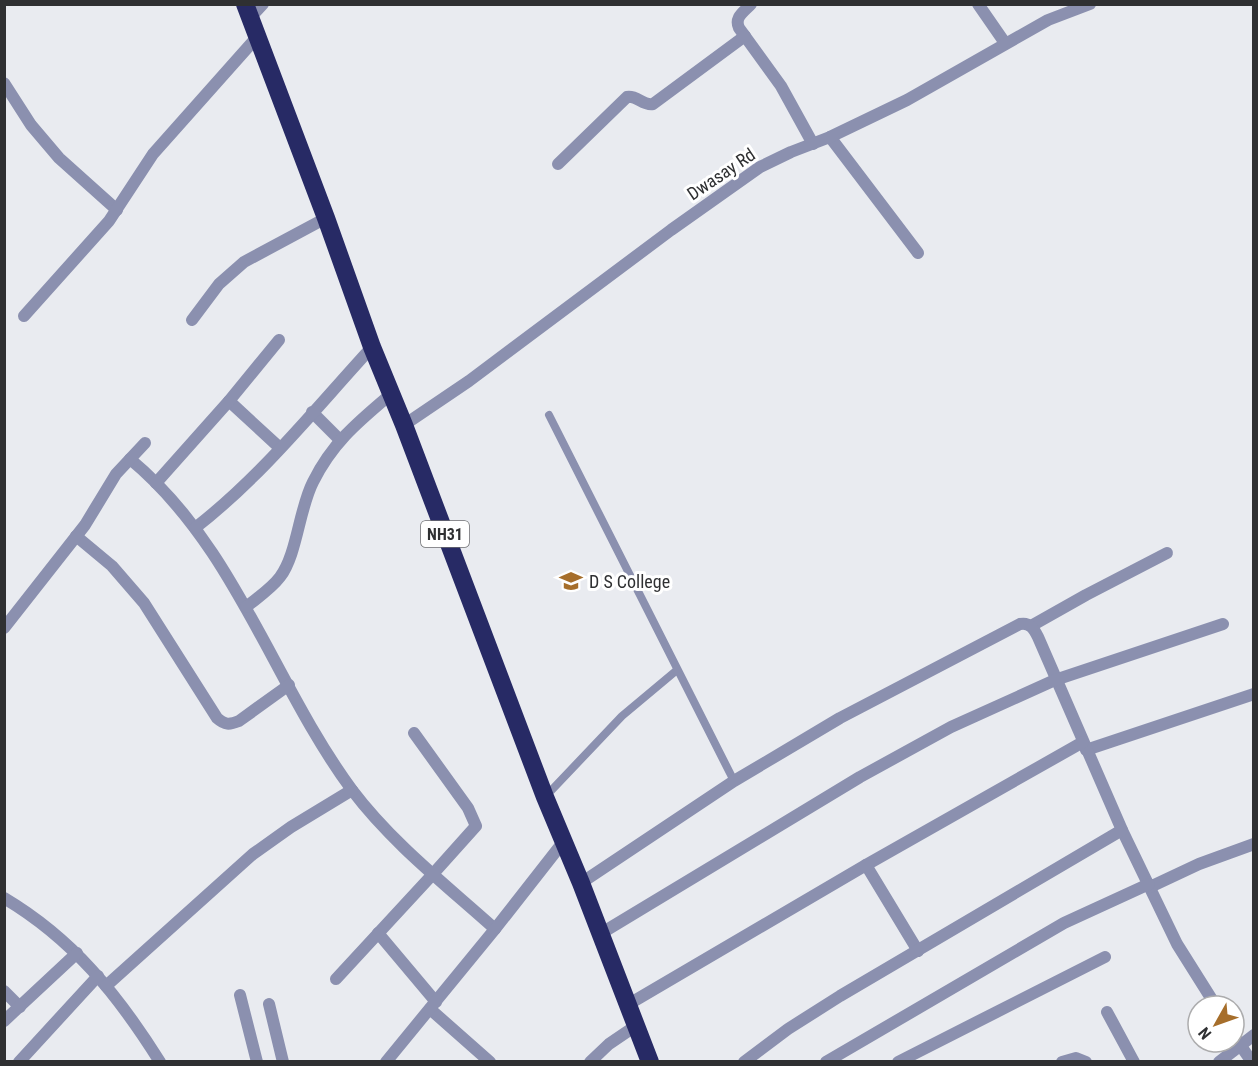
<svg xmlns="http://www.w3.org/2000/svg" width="1258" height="1066" font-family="'Roboto Condensed',sans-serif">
	<rect width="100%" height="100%" fill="#e9ebf0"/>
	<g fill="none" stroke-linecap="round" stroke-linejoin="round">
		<!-- lane -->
		<g stroke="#8b90af" stroke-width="8">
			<polyline points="549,415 734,781"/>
			<polyline points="546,796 622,716 677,670"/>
		</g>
		<!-- street -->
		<g stroke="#8b90af" stroke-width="12">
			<path d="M751 4C744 12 734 17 739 28L781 86 813 144"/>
			<polyline points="978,4 1005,43"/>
			<polyline points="250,18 263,4"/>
			<polyline points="4,83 31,125 59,158 117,210"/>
			<polyline points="830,137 918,253"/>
			<path d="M558 164 627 97C637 95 643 106 653 104L745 36"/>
			<polyline points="24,316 109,221 153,154 257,37"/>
			<polyline points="192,320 219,284 244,262 326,218"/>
			<polyline points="229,401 280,448"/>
			<polyline points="312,412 340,440"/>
			<polyline points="404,425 469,381 671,230 760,167 791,152 830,137 907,100 1048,20 1090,4"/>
			<path d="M130 459C236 547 273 683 352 790 392 843 446 885 495 929"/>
			<polyline points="156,483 229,401 279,340"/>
			<path d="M195 528C262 476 315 409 372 347"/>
			<path d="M76 536 112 566 144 603 217 718C225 725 229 725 239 721L289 685"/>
			<path d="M246 607C257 598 271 589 280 577 297 555 299 509 313 482 333 442 358 422 391 394"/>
			<polyline points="1031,626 1086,595 1167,553"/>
			<polyline points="4,628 85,525 116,474 145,443"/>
			<polyline points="1086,750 1254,694"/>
			<polyline points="866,865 918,951"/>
			<path d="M581 883 734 781 840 718 1020 624C1030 622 1034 629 1038 637L1122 830 1177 944 1216 1006"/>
			<polyline points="1150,887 1199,864 1254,844"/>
			<path d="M4 898C73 939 118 995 160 1062"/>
			<polyline points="378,933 436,1002"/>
			<polyline points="600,934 860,777 951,727 1055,680 1223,624"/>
			<polyline points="336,979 433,874 476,826 468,808 414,733"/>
			<polyline points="106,986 253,854 291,827 352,790"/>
			<polyline points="4,991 20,1007"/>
			<polyline points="240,995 257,1062"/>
			<polyline points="269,1004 283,1062"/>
			<polyline points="629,1004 866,865 1083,742"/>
			<polyline points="430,1009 490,1062"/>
			<polyline points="1107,1012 1134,1062"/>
			<polyline points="4,1021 77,953"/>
			<polyline points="1234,1036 1252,1062"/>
			<polyline points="19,1062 98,976"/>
			<polyline points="386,1062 495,929 564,841"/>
			<polyline points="590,1062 609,1044 637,1025"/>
			<polyline points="744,1062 788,1029 840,996 1122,830"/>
			<polyline points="826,1062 1064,923 1149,884"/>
			<polyline points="898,1062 1105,957"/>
			<polyline points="1062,1062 1076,1058 1086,1062"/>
			<polyline points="1219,1062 1254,1035"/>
		</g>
		<!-- highway -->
		<polyline stroke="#272a65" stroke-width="18" points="245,4 326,218 372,347 404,425 545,797 581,883 650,1062"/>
	</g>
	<!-- icons -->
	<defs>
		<g id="university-bare" transform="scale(1.8)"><path d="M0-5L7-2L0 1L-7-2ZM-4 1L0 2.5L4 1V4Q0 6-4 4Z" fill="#a66e2b" stroke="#fff" stroke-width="2.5" paint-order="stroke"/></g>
	</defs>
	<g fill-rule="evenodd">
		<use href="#university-bare" x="571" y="581"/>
	</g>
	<g text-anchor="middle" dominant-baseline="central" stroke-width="6" stroke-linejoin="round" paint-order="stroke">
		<!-- shield labels -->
		<rect fill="#fff" stroke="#6d6e70" stroke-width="1.5" x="421" y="521" width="48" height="26" rx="4.5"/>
		<g font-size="16" font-weight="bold" fill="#2f3032">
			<text x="445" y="534">NH31</text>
		</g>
		<!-- street labels -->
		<g font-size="18" fill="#2f3032" stroke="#fff">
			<text transform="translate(721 174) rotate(-34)">Dwasay Rd</text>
		</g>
		<!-- poi labels -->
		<g font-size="18" fill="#2f3032" stroke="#fff" text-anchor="start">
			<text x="589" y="581">D S College</text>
		</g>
	</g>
	<!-- border -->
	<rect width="1258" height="1066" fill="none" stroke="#2f3032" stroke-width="12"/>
	<!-- north arrow -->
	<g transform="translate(1216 1024) rotate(230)"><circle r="28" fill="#ffffff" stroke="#acacad" stroke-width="1.5"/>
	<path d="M0-4.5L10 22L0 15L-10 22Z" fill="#a66e2b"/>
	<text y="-9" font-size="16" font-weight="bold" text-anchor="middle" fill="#2f3032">N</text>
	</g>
</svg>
